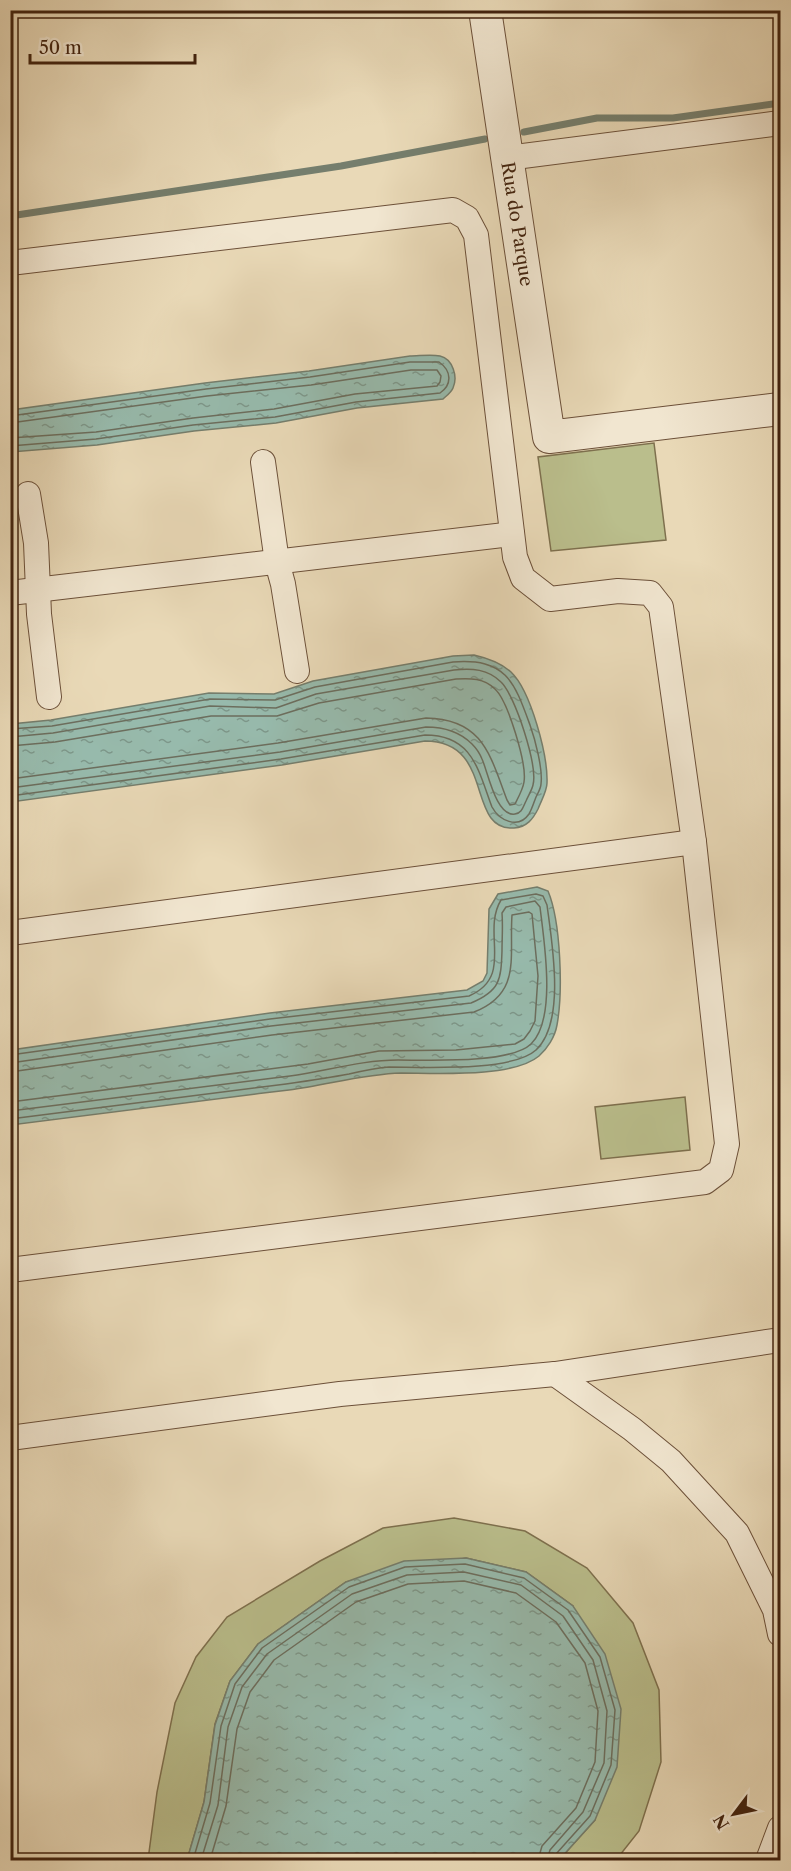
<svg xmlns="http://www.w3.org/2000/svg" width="791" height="1871" font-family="'Libre Caslon Text',serif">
	<defs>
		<pattern id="water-ripples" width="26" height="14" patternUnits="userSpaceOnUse" patternTransform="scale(1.5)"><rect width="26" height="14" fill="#97baac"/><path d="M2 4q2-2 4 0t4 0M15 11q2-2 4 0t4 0" fill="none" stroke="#7d978a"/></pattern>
	</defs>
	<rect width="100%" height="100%" fill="#e9d9b7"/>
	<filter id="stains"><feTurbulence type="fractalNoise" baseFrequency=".00333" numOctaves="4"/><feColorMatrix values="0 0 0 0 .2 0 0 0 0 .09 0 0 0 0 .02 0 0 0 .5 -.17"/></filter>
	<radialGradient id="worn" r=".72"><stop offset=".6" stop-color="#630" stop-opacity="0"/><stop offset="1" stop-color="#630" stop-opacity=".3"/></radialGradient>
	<!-- grass -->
	<g fill="#babe8c" stroke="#7e704e" stroke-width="1.5">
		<polygon points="654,443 666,540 551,551 538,457"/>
		<polygon points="685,1097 690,1150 601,1159 595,1107"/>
		<polygon points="454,1518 525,1531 587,1568 633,1623 659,1690 661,1762 639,1831 616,1860 559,1860 595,1820 573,1606 526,1572 466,1558 346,1582 258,1644 230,1681 215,1724 204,1802 187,1860 148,1860 157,1792 175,1703 196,1657 227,1617 320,1561 383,1528"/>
	</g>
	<!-- water -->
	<g fill="url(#water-ripples)" stroke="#757e6d" stroke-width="1.5">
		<path d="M410 356C419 356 431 354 440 356 453 359 458 377 453 388 451 393 446 396 443 399L357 408 276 423 194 431 97 445 11 452V410L205 383 309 371Z"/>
		<path d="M474 655C487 658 500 662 511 672 531 691 548 756 547 783 547 791 541 801 538 809 533 819 527 827 514 828 465 831 496 741 425 741L282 765 11 802V724L51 720 209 693 274 694 313 681 453 656Z"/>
		<path d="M537 887 548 891C561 922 563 992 557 1025 555 1037 547 1049 539 1056 513 1078 435 1073 401 1073 364 1074 327 1085 289 1090 196 1101 103 1113 11 1125V1050L270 1013 467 990 483 981 487 973 489 909 498 894Z"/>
		<polygon points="466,1558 526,1572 573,1606 605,1654 621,1709 617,1767 595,1820 559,1860 187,1860 204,1802 215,1725 230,1681 258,1644 346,1582 404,1561"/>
	</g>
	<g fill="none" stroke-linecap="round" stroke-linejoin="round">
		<!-- shore -->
		<g stroke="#6c6e5e" stroke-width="1.5">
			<path d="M10 416 206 389 310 377 410 362H439C452 371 452 385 440 393L356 402 275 417 193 425 96 439 10 446"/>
			<polyline points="10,423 207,396 311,385 411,370 437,370 441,376 440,382 437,386 355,394 274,409 193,418 96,432 10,438"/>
			<path d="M10 729 52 726 210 699 275 700 315 687 453 662C506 658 514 681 530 725 535 739 543 769 541 784 541 788 538 793 536 797 534 802 532 809 529 814 518 830 499 820 492 807 478 770 473 735 425 735L281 759 10 796"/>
			<path d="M10 737 53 733 210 706 276 708 316 694 454 670C472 668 488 669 501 682 515 695 538 766 533 785 532 790 528 796 526 801 523 807 522 813 515 814 496 817 488 772 482 759 480 754 476 748 472 744 459 731 443 727 426 727L280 752 10 788"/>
			<path d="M10 746 55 742 211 716H277L319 703 456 679C470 678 484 678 495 689 508 701 527 764 524 782 523 789 518 798 515 804L510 805 507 800C490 755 483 719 426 718L278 743 10 779"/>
			<path d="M10 1055 270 1019 469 996C515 976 481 933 501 900L536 894 543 896 547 905C552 943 566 1022 536 1050 512 1072 423 1067 389 1067 375 1068 362 1071 349 1074 328 1078 307 1081 286 1084 194 1096 102 1107 10 1119"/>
			<path d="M10 1063 271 1026 471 1003C500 991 501 980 502 951 502 938 503 926 502 913L506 907 535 901 540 907C544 941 557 1019 531 1044 510 1064 428 1060 398 1060 362 1060 326 1071 290 1076 197 1088 104 1099 10 1111"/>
			<path d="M10 1072 272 1035 474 1012C522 993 509 957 512 915L529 912 532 914 538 976 535 1021 530 1031 524 1039 515 1044 456 1050 379 1051 308 1064 10 1102"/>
			<polyline points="193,1860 210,1803 221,1726 235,1684 262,1648 349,1587 405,1567 465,1564 524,1578 568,1610 600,1657 615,1710 611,1765 590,1816 556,1854 555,1860"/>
			<polyline points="201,1860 218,1805 228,1727 242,1687 267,1654 352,1594 407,1575 464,1572 521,1585 563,1616 593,1660 607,1711 604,1763 583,1812 550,1850 547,1860"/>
			<polyline points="210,1860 226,1806 237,1729 250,1692 274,1660 356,1602 408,1584 464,1581 516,1593 556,1622 585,1663 598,1711 595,1762 576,1808 542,1846 538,1860"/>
		</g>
		<!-- stream -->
		<g stroke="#757e6d" stroke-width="7">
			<polyline points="524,132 597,118 673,118 780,103"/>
			<polyline points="10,216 341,166 485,139"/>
		</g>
		<!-- minor casing -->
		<g stroke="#6c5039" stroke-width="26">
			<g id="minor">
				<polyline points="507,158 780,123"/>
				<polyline points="10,263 453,210 467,218 476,235 515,557 523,578 550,599 618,591 650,593 661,607 694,842 727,1144 721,1170 705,1182 10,1270"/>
				<polyline points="263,462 277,562 283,584 297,671"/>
				<polyline points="28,494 36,543 39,614 49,697"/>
				<polyline points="10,593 512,534"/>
				<polyline points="10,933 694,842"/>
				<polyline points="555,1374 632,1429 671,1461 737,1533 775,1610 780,1634"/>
				<polyline points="10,1438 340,1394 555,1374 780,1340"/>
				<polyline points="768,1860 780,1828"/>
			</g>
		</g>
		<!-- tertiary casing -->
		<g stroke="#6c5039" stroke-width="34">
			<polyline id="tertiary" points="485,10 549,437 780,409"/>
		</g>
		<!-- minor -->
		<use href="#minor" stroke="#f1e6d0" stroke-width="24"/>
		<!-- tertiary -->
		<use href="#tertiary" stroke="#f1e6d0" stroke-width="32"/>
	</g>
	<g text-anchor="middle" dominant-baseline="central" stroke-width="4.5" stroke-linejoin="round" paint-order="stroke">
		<!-- street labels -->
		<g font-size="18" fill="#42230f" stroke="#f1e6d0">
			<text transform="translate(517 224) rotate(81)">Rua do Parque</text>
		</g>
	</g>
	<!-- margin -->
	<rect width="791" height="1871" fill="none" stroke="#e9d9b7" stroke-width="36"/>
	<rect x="12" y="12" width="767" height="1847" fill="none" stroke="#42230f" stroke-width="3"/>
	<rect x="18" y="18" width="755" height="1835" fill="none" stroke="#42230f" stroke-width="1.5"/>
	<!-- north arrow -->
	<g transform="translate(734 1814) rotate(238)" stroke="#f1e6d0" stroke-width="4.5" paint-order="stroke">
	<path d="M0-4.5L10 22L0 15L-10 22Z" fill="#42230f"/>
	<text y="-9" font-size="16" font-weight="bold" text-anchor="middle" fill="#42230f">N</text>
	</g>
	<!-- scale -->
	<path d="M30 54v9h165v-9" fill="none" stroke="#42230f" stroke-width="3"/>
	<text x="39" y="54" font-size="18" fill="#42230f" stroke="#f1e6d0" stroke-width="4.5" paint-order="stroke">50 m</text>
	<rect width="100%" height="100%" filter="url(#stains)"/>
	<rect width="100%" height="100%" fill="url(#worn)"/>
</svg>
